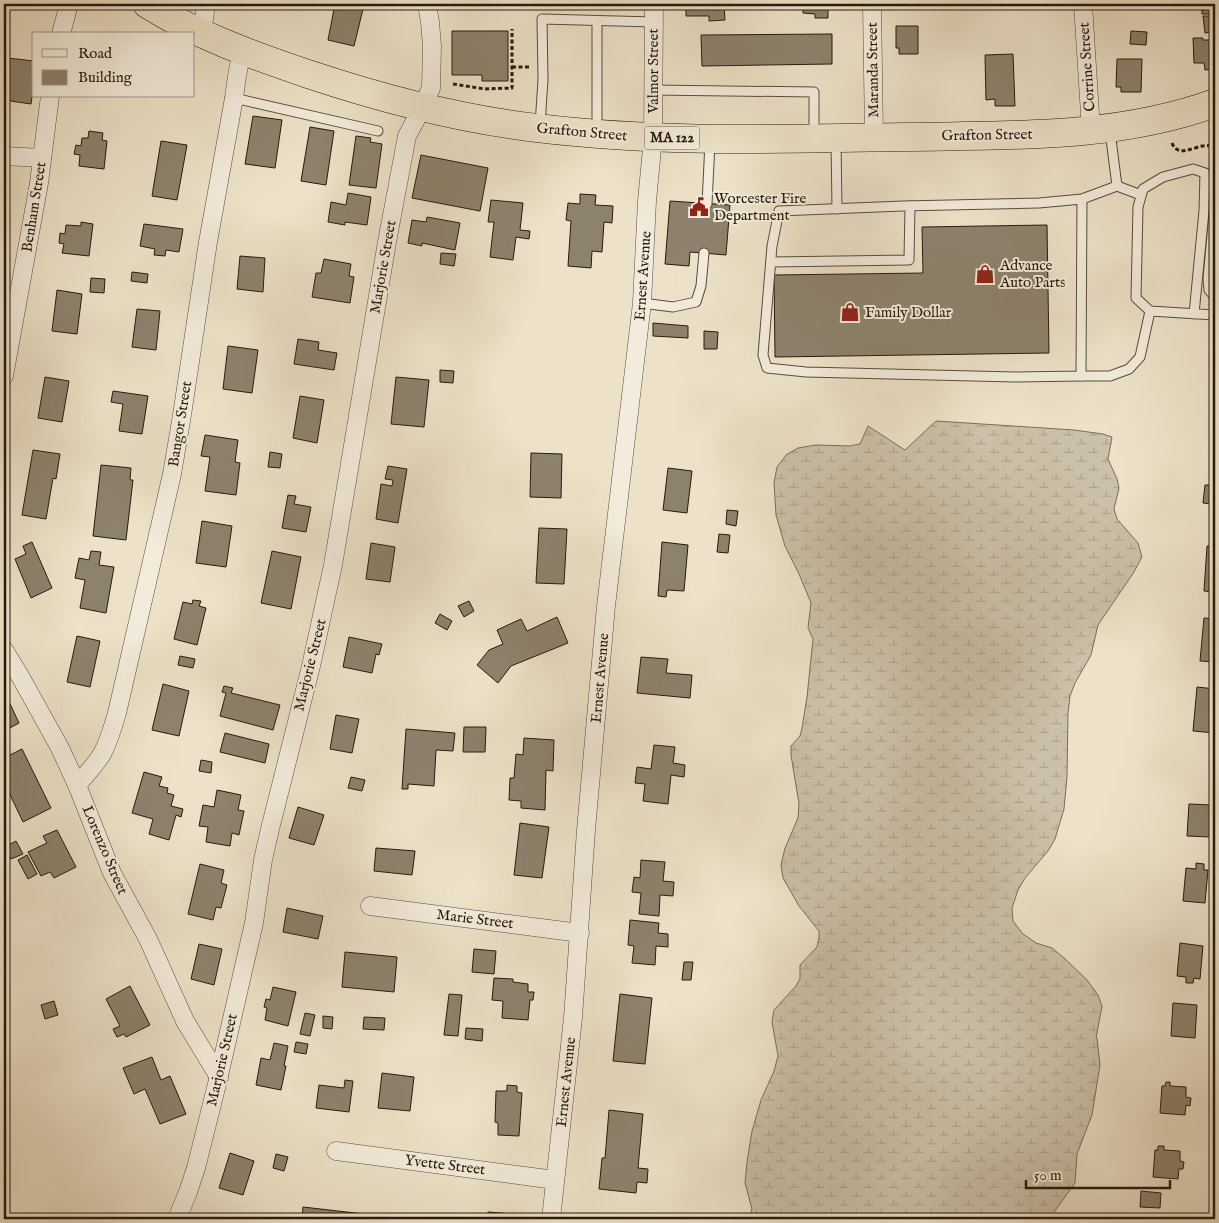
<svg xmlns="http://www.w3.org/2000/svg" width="1219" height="1223" font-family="'IM FELL English',serif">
	<defs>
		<pattern id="wetland-marsh" width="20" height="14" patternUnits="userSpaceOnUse" patternTransform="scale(1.25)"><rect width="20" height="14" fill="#cbc0a9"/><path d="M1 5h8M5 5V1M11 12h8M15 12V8" fill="none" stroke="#aea490"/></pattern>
	</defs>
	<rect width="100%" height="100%" fill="#ede2c9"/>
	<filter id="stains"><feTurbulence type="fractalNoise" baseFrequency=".004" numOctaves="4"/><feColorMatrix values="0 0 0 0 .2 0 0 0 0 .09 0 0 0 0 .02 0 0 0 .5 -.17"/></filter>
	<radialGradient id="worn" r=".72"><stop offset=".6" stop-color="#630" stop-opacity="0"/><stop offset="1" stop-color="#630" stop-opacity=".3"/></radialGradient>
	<!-- wetland -->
	<polygon fill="url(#wetland-marsh)" stroke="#786d5a" points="936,421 1074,430 1103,434 1112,437 1108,459 1117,479 1119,488 1114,509 1117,519 1138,543 1142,557 1134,572 1098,625 1091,655 1075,683 1070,696 1068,713 1067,777 1064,809 1055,839 1048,851 1025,878 1018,890 1012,908 1013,921 1023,934 1036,943 1052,948 1063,957 1087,980 1098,995 1102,1006 1096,1038 1097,1038 1100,1065 1092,1115 1077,1154 1075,1183 1049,1219 749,1219 752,1209 745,1183 747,1162 752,1131 761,1100 774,1071 778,1056 772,1022 774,1010 796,986 800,979 800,965 817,947 819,938 819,931 799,906 783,878 781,865 785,848 798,818 799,804 791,755 791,746 800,736 802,728 807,697 813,639 808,628 811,603 799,574 785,546 776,515 774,483 777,467 786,455 798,448 816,445 849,446 860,444 868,426 905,450"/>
	<!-- building -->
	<g fill="#8d826e" stroke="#261a0c">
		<polygon points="335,4 345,6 345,4 350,4 350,6 363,9 354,46 328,40"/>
		<polygon points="686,4 724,4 725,20 709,21 709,16 686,16"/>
		<polygon points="803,4 828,4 828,18 815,18 815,14 803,13"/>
		<rect x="1202" y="4" width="12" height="10"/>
		<polygon points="1203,16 1215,16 1215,69 1205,70 1204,63 1194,63 1193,38 1203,38 1203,40 1211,40 1211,32 1205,33"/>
		<polygon points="896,26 918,26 918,54 899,54 899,48 896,48"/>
		<polygon points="452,31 508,31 508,81 482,81 482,75 452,75"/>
		<polygon points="1131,31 1147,32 1146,45 1130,44"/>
		<polygon points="832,34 832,64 702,66 701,35"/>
		<polygon points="1013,54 1015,106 995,106 995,99 986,100 985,55"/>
		<polygon points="8,58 34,61 34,83 31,104 4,100 4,81 5,81"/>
		<polygon points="1117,59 1142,59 1141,92 1121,92 1121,87 1116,87"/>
		<polygon points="253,116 282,120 275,168 245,164"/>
		<polygon points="310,127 334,131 326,185 301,181"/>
		<polygon points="89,131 103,133 102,140 107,141 104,169 79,166 80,155 74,154 76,145 81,146 82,138 88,138"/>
		<polygon points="356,136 371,138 370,142 382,144 376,188 349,185"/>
		<polygon points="161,141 187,145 177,200 152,196"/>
		<polygon points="421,155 488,168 480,211 412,198"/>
		<polygon points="348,193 371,197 367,225 345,222 345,225 328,222 331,202 346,205"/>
		<polygon points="580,194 596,195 595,205 613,206 612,223 604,222 602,252 592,251 591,268 568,266 571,221 566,220 568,203 580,204"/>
		<polygon points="4,200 7,200 5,231 4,231"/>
		<polygon points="491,200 523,203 520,230 530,231 529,239 516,237 513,260 490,257 494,222 488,222"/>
		<polygon points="670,201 730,205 726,255 690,252 689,266 665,264"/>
		<polygon points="427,217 460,223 455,250 422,243 422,246 408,243 412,220 426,222"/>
		<polygon points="81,222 93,224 89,256 62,253 64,244 59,243 60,233 65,234 66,225 81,226"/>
		<polygon points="144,224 183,229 179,252 166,250 165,256 154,255 155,249 140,246"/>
		<polygon points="1047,225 1049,353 775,357 774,275 923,273 922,227"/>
		<polygon points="441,253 456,254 454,266 440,264"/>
		<polygon points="240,256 265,258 263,292 237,289"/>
		<polygon points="324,259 351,264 349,276 354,277 350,303 312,297 316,273 321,273"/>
		<polygon points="132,272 148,274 147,283 131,281"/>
		<polygon points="91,278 105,279 104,293 90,292"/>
		<polygon points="57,290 82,294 77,334 52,331"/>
		<polygon points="137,309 160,311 156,350 132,347"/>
		<polygon points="653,323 688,326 688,338 653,336"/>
		<polygon points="704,331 718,332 717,349 704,349"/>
		<polygon points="298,339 319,342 318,350 337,353 334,370 294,364"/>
		<polygon points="228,346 258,350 252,393 223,389"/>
		<polygon points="440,370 454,371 453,383 440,382"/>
		<polygon points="45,377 69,381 62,422 38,418"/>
		<polygon points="396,377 429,380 424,427 391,424"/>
		<polygon points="113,391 148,396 142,434 119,431 123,404 111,402"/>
		<polygon points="300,396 324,400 317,443 293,438"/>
		<polygon points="205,435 238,440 235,462 240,463 236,495 205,491 210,457 201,456"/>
		<polygon points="33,450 60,454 56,479 53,478 46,519 22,515"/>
		<polygon points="270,452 282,454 280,468 268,467"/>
		<polygon points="531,453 562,454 561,498 530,497"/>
		<polygon points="101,465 131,468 130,480 133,480 126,540 93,536"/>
		<polygon points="388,466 407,469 398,523 376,519 381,484 392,486 393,480 385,479"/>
		<polygon points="668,468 692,471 687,513 663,510"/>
		<polygon points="1205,485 1215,485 1215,525 1211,525 1212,504 1203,503"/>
		<polygon points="288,495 296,496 294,504 311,507 306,532 282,528"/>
		<polygon points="727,510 738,511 736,526 726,524"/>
		<polygon points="202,521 232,526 226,567 196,563"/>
		<polygon points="539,528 567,529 564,584 536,583"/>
		<polygon points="719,534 730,535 728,553 717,552"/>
		<polygon points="32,542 52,588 31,598 15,559 26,554 23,546"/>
		<polygon points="662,542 688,545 684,591 667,590 666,597 658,596"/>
		<polygon points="371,543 395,547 390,582 366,579"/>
		<polygon points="1207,546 1215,547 1215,592 1204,591"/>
		<polygon points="91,551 101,552 99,565 114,567 106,613 80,608 85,580 75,578 79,558 89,560"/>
		<polygon points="272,551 301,557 291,609 261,603"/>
		<polygon points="193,600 201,601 199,606 206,608 197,645 174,639 183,602 192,604"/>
		<polygon points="469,601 474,611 464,617 458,606"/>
		<polygon points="440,614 452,621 447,630 435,623"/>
		<polygon points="557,617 568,643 511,666 498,683 477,665 489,650 503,644 497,630 521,619 527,631"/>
		<polygon points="1204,618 1215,619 1215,662 1200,661"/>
		<polygon points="77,636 100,641 90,687 67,682"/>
		<polygon points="349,637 382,644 379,655 376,654 372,673 343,667"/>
		<polygon points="180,656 195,659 193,668 178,665"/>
		<polygon points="641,657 668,659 666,673 692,675 690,698 637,693"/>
		<polygon points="163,684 189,691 179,736 152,730"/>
		<polygon points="224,686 233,688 231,693 280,705 273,730 220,716 226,693 222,692"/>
		<polygon points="1197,687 1215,689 1215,733 1193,731"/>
		<polygon points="4,691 19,723 4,731"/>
		<polygon points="336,715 359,719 352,753 330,749"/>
		<polygon points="464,727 486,727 485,752 463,752"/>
		<polygon points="406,729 455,733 453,751 436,750 434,786 408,784 408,789 402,789"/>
		<polygon points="225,733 269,744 265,763 220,752"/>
		<polygon points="524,738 554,740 553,771 546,770 545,810 521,808 521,801 509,800 510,778 514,778 516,754 523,755"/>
		<polygon points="654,745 675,747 673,763 685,765 684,777 671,775 668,804 643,801 645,784 635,783 637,767 651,769"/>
		<polygon points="22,749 51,808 23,822 4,782 4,758"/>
		<polygon points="201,760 212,762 211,773 199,771"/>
		<polygon points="144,772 162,777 159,786 168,788 167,793 174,795 171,806 183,809 181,817 176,815 169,840 149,834 153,819 132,813"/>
		<polygon points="351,777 365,780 362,791 348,788"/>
		<polygon points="217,790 241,795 238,810 244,811 239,835 232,833 230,846 206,842 208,827 199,826 203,805 214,807"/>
		<polygon points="1189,804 1212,805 1211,837 1187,836"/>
		<polygon points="298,807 324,815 314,845 289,838"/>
		<polygon points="520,823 549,827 542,878 514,875"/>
		<polygon points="57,830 76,867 54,878 50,872 41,876 28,852 47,843 43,836"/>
		<polygon points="16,841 23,854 11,859 5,847"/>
		<polygon points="376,848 415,851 412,875 374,871"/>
		<polygon points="27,855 37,874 28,879 18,860"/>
		<polygon points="641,860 665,862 663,881 674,882 673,896 660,895 659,916 639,914 641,893 632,892 634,877 640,878"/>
		<polygon points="1196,863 1204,864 1204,870 1208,870 1205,903 1183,901 1186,868 1196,869"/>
		<polygon points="200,864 224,870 221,883 227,885 221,908 216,907 213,920 188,914"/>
		<polygon points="287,908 323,916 318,939 283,932"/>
		<polygon points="630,920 659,923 658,933 668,934 668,947 656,946 655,965 632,963 634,946 628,945"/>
		<polygon points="1180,943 1203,946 1200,979 1194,978 1193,983 1186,983 1186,977 1177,976"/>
		<polygon points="199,944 222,949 214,985 191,979"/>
		<polygon points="474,949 496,951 494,974 472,972"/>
		<polygon points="345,952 397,957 394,992 342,987"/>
		<polygon points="684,962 693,962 691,980 682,980"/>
		<polygon points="494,978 513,979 513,982 528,984 528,992 534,992 533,1000 530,1000 528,1020 502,1018 503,1001 492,1000"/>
		<polygon points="130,986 150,1025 126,1037 124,1034 117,1037 113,1029 120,1026 106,999"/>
		<polygon points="273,987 296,992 288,1026 265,1020 267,1008 264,1007 266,999 270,1000"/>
		<polygon points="449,994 462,995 458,1036 444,1035"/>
		<polygon points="620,994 652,998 645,1064 613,1061"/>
		<polygon points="54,1001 58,1015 45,1019 41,1005"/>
		<polygon points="1173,1003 1197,1005 1195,1038 1171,1036"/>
		<polygon points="305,1013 315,1015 310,1036 300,1034"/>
		<polygon points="323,1016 333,1017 332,1029 323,1028"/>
		<polygon points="364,1017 385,1018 384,1030 363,1029"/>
		<polygon points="466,1028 483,1029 482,1041 465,1039"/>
		<polygon points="296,1042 308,1044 306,1054 294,1052"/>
		<polygon points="274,1043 288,1046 284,1066 286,1066 281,1090 256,1085 261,1058 270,1060"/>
		<polygon points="152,1057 161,1080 170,1076 186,1114 160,1124 145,1089 134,1094 123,1068"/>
		<polygon points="382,1073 414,1077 410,1111 378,1108"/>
		<polygon points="345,1080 353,1081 349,1112 316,1108 319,1085 344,1088"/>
		<polygon points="1166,1082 1170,1082 1170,1086 1186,1087 1186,1097 1191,1098 1190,1106 1186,1105 1185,1115 1160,1113 1162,1086 1165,1086"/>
		<polygon points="507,1085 517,1086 517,1092 522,1093 519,1136 498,1135 498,1123 495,1122 496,1091 507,1091"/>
		<polygon points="609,1110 643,1114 638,1168 648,1169 647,1183 637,1182 636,1193 599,1189 602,1158 605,1158"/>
		<polygon points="1158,1146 1164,1146 1164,1150 1180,1151 1180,1161 1184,1162 1183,1169 1179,1169 1178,1179 1153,1177 1155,1150 1158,1150"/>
		<polygon points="230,1153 254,1161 243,1195 219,1188"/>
		<polygon points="276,1154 288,1157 284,1171 273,1168"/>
		<polygon points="1141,1191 1161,1193 1160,1208 1140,1207"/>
		<polygon points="303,1207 364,1214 363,1219 302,1219"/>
		<polygon points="488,1212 514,1214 513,1219 487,1219"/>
	</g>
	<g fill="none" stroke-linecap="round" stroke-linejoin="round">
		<!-- lane casing -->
		<g stroke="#584c3b" stroke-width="11">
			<g id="lane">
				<polyline points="597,21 597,131"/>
				<polyline points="653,90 814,92 814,135"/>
				<polyline points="234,98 378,131"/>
				<polyline points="540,125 543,80 542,19 654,22"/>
				<polyline points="836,141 837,209"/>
				<polyline points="1205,181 1215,188"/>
				<polyline points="1117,186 1141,195"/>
				<polyline points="1082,199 1039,203 903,206 779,211 772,246 763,355 767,368 806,372 1015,377 1081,376 1082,199 1117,186 1110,131"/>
				<polyline points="1215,202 1208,279 1209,290 1215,297"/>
				<polyline points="707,204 710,142"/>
				<polyline points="771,262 909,260 910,206"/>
				<polyline points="642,303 673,307 696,302 701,286 704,253"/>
				<polyline points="1194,314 1204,211 1205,173 1193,169 1163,177 1143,189 1138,207 1136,298 1150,311 1215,315"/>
				<polyline points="1081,376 1110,376 1129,369 1140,357 1150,311"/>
			</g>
		</g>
		<!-- street casing -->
		<g stroke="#584c3b" stroke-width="19">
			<g id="street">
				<polyline points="872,4 874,137"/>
				<polyline points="1083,4 1091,130"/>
				<polyline points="202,33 206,4"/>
				<polyline points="61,34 69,4"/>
				<polyline points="4,156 42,158"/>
				<polyline points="4,376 39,183 50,96"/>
				<polyline points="4,650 20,676 60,748 77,785 112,873 148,939 185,1021 219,1077"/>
				<path d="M77 785C86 775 95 765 102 754 109 741 113 727 117 713L172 474 182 415 208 242 234 98 237 76 242 50"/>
				<polyline points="370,906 580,933"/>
				<polyline points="336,1151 555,1180"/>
				<polyline points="177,1219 188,1192 196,1168 217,1084 254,923 263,860 270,829 311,666 333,565 387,242 407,136 422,108 431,88 432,46 430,22 427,4"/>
				<polyline points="551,1219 573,1018 586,830 606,606 642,303 647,201 653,138 654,4"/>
			</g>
		</g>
		<!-- highway casing -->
		<g stroke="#261a0c" stroke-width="29">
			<path id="highway" d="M147 4C196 35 252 55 308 74 383 99 459 119 537 128 660 143 783 139 905 137 1009 135 1116 139 1215 103"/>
		</g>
		<!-- path -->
		<g stroke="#261a0c" stroke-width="3" stroke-dasharray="4 2.5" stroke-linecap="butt">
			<polyline points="512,67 530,67"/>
			<polyline points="453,84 485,89 512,88 512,29"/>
			<path d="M1172 143C1177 157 1192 148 1202 146 1207 145 1211 146 1215 147"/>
		</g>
		<!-- lane -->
		<use href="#lane" stroke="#f3ecdc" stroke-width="9"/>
		<!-- street -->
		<use href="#street" stroke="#f3ecdc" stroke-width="18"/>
		<!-- highway -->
		<use href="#highway" stroke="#ede2c9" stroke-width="28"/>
	</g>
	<!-- icons -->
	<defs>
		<g id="civic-bare" transform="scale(1.5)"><path d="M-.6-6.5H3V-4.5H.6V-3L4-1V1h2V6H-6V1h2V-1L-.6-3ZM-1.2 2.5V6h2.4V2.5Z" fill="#8f2418" stroke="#f3ecdc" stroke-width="2.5" paint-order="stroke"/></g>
		<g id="shop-bare" transform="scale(1.5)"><path d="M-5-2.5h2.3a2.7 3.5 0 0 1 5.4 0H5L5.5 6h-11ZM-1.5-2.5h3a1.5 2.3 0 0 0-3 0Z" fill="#8f2418" stroke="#f3ecdc" stroke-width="2.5" paint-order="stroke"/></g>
	</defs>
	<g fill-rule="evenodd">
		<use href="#civic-bare" x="699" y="207"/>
		<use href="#shop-bare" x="985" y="274"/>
		<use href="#shop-bare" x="850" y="312"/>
	</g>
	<g text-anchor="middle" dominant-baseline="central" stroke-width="4" stroke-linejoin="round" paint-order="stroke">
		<!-- shield labels -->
		<rect fill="#f3ecdc" stroke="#64594a" stroke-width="1" x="644.5" y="126.5" width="55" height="23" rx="4"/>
		<g font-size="14" font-weight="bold" fill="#261a0c">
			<text x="672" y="138">MA 122</text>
		</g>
		<!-- street labels -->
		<g font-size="15" fill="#261a0c" stroke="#f3ecdc">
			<text transform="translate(1087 67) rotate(-94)">Corrine Street</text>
			<text transform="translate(873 70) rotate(-91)">Maranda Street</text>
			<text transform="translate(653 71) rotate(-90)">Valmor Street</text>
			<text transform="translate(582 132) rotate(5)">Grafton Street</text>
			<text transform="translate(987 135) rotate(-1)">Grafton Street</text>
			<text transform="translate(34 207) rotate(-81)">Benham Street</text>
			<text transform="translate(383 267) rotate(-80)">Marjorie Street</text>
			<text transform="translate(643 276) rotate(-86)">Ernest Avenue</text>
			<text transform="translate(180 424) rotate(-81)">Bangor Street</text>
			<text transform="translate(310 665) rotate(-76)">Marjorie Street</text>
			<text transform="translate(600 678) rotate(-85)">Ernest Avenue</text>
			<text transform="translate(105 850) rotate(67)">Lorenzo Street</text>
			<text transform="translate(475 919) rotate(7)">Marie Street</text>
			<text transform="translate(222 1060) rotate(-77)">Marjorie Street</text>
			<text transform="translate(566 1082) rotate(-84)">Ernest Avenue</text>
			<text transform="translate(445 1165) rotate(7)">Yvette Street</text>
		</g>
		<!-- poi labels -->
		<g font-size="15" fill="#261a0c" stroke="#f3ecdc" text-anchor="start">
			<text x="714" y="198">Worcester Fire<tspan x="714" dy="17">Department</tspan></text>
			<text x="1000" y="265">Advance<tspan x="1000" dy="17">Auto Parts</tspan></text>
			<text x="865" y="312">Family Dollar</text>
		</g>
	</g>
	<!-- margin -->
	<rect width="1219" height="1223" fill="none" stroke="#ede2c9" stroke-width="20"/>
	<rect x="5" y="5" width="1209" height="1213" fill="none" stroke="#261a0c" stroke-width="2.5"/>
	<rect x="10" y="10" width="1199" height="1203" fill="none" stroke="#261a0c"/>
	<!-- legend -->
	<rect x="32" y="32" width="162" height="65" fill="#f3ecdc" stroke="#a19889"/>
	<rect x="42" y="49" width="25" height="8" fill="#f3ecdc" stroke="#a19889"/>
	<text x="78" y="58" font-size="15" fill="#261a0c">Road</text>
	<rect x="42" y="70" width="25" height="15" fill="#8d826e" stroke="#a19889"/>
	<text x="78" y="82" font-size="15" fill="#261a0c">Building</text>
	<!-- scale -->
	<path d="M1026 1180v8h144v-8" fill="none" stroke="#261a0c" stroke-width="2.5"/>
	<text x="1034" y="1180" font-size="15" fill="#261a0c" stroke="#f3ecdc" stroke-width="4" paint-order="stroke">50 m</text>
	<rect width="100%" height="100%" filter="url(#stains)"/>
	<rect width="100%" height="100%" fill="url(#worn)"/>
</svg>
